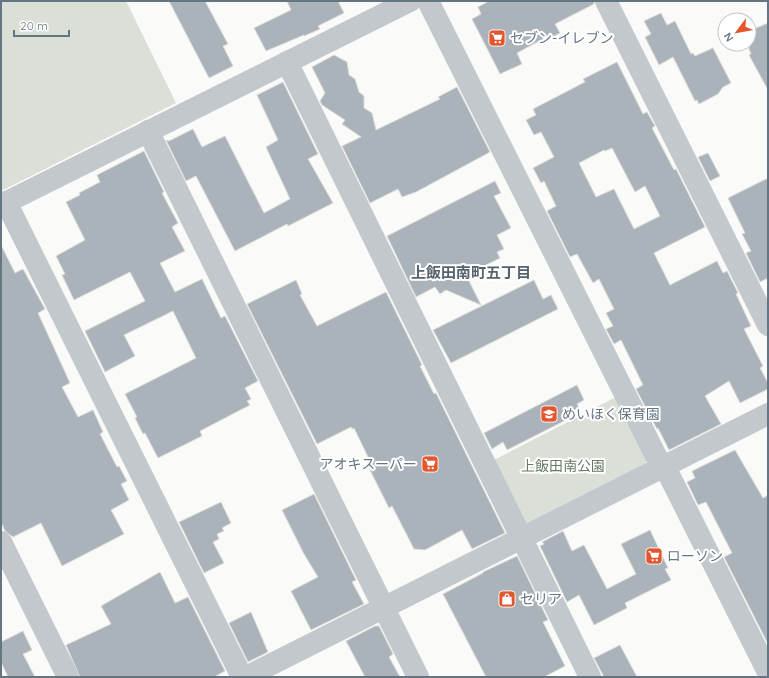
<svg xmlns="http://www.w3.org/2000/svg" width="769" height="678" font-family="Quicksand,'Noto Sans JP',sans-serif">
	<rect width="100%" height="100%" fill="#fafaf8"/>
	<!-- park -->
	<g fill="#dadfd7">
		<polygon points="1,1 126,1 176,103 1,191"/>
		<polygon points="616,397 647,458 645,466 530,525 525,522 494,460"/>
	</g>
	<!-- building -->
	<g fill="#aab3b9" stroke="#dcdcda" fill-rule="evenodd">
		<polygon points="169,1 205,1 228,44 223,46 233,66 209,78"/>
		<polygon points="287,1 338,1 344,13 318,26 320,29 304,36 304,35 266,51 254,28 291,10"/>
		<polygon points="489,1 594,1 594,4 555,24 560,33 542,42 541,40 517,53 522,64 500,74 472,19 481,14 478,7"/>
		<polygon points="661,13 667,25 675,21 691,54 693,53 695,56 713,48 731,83 723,87 718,94 699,104 697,100 695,101 673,57 659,65 645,37 651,34 644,21"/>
		<polygon points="768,23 768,90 749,55 751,54 749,49 749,31"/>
		<polygon points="334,55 347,62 349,75 355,79 359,92 364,96 364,108 372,113 376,130 440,99 438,97 457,87 490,152 416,192 402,197 398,189 370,203 342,146 361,137 342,124 345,120 322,105 320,101 325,93 312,67"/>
		<path d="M617 62 643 114 647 112 655 126 652 128 674 170 676 169 705 227 654 253 670 285 717 261 723 273 727 271 738 293 736 294 751 326 744 329 763 366 760 368 768 383V389L740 403 729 381 705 396 721 424 669 450 658 428 657 429 636 389 643 385 621 340 614 344 606 329 613 326 606 313 614 309 599 279 593 283 577 254 570 257 547 211 556 206 544 181 541 183 533 168 554 157 541 132 534 135 526 120 536 115 533 109 585 82 583 79ZM612 148 635 192 645 186 660 216 634 229 614 189 596 197 579 163 604 150 605 151Z"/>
		<polygon points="283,82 318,154 308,159 333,203 288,226 287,224 235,251 196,176 186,181 166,140 169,141 193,129 202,147 225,136 264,213 290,199 266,147 278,140 257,95"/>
		<polygon points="144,151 164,192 162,193 178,223 172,227 185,251 160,263 175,292 202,279 221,318 225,316 258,381 245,388 251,399 247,401 250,405 200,431 202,436 158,458 145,433 143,434 135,418 137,417 125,394 196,358 173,311 124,335 135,356 105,372 85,331 145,301 130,272 74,300 62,275 65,274 56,256 85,240 66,202 80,195 79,193 100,182 97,175"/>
		<polygon points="708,153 720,176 710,181 698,157"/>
		<polygon points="768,178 768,278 760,282 746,253 751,251 742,234 745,233 728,198"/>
		<polygon points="495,181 501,193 494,196 511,228 497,235 504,249 497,252 500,258 466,275 481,305 446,290 440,294 435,287 416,297 387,236"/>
		<polygon points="1,245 15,273 23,269 45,309 38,313 70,383 62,387 78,417 93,410 103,432 100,434 117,467 119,466 127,481 121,484 129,500 111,510 124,534 62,566 41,523 13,537 5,531 1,522"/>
		<polygon points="296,280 302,294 300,295 317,326 386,292 422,365 420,366 434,394 436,393 505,533 472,549 462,530 425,550 414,549 392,506 389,508 367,464 371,463 354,428 352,429 351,427 317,444 247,304"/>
		<polygon points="534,280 543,299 551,295 558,309 451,363 433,330"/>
		<polygon points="577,385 584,400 577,404 579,408 571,412 574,416 507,450 503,442 492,449 484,433"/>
		<polygon points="735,450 763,498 768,495 768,644 724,557 732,553 706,502 698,505 687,482 695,478 692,471"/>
		<polygon points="314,494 356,580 352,582 364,604 311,630 291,591 318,577 304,554 282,510"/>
		<polygon points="221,502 231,523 222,528 224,531 217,534 219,539 213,542 224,563 204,573 179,522"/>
		<polygon points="650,530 668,568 665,569 671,580 625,603 627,608 594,625 579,595 567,602 540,546 544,544 542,542 563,531 572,551 584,545 607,589 636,574 621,544"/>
		<polygon points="517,556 548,620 543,622 565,666 544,677 486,677 443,594 483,573 483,572"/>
		<polygon points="160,572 175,603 188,597 225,671 214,677 80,677 66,645 111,624 101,606"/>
		<polygon points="251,612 268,652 248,662 229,623"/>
		<polygon points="375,626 379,626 393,654 389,657 400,677 365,677 346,641"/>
		<polygon points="23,631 32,650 23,654 35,677 8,677 1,662 1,642"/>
		<polygon points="620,645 637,677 604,677 594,658"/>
	</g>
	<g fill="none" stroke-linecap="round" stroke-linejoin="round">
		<!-- minor -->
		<g stroke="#c3c8cc" stroke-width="22">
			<polyline points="428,1 656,456 668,473 768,672"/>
			<polyline points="606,1 768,325"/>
			<polyline points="287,62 590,677"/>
			<polyline points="148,131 418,677"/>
			<polyline points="6,202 242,677"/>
			<polyline points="1,205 410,1"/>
			<polyline points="1,542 68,677"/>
			<polyline points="246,677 768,414"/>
		</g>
	</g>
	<!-- icons -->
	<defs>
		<g id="supermarket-square" transform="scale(0.9)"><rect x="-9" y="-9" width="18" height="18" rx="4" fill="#e4572e" stroke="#fff"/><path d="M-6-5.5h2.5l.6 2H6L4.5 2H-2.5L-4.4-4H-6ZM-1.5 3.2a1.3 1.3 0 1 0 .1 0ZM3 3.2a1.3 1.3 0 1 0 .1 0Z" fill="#fff"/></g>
		<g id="school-square" transform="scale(0.9)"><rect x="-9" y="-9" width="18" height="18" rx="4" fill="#e4572e" stroke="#fff"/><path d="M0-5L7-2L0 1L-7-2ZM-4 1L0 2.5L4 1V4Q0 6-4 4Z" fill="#fff"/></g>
		<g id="shop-square" transform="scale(0.9)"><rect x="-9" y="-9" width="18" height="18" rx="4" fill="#e4572e" stroke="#fff"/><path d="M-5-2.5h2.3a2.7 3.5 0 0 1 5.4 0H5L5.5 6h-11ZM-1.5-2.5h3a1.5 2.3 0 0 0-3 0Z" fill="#fff"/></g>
	</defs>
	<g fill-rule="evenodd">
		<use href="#supermarket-square" x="497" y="38"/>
		<use href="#school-square" x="549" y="414"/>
		<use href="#supermarket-square" x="430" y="464"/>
		<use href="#supermarket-square" x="654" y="556"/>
		<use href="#shop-square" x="507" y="599"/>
	</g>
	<g text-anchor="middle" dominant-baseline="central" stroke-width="4" stroke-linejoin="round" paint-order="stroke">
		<!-- poi labels -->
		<g font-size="14" fill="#657683" stroke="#fff" text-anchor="start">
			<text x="510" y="38">セブン-イレブン</text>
			<text x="562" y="414">めいほく保育園</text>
			<text x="417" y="464" text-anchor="end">アオキスーパー</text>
			<text x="667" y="556">ローソン</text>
			<text x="520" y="599">セリア</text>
		</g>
		<!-- park labels -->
		<g font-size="14" fill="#687a64" stroke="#fff">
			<text x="563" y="466">上飯田南公園</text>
		</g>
		<!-- neighbourhood labels -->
		<g font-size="15" font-weight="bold" fill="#57646e" stroke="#fff">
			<text x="471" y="272">上飯田南町五丁目</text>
		</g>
	</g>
	<!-- border -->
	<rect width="769" height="678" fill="none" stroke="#657683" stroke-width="4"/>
	<!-- north arrow -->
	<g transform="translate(737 32) rotate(238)"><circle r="19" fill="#ffffff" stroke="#c1c8cd"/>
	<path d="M0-3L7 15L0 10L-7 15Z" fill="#e4572e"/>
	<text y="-6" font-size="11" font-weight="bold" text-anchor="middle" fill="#657683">N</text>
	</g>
	<!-- scale -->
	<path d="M14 30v6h55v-6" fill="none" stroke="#657683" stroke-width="2"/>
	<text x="20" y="30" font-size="12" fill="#657683" stroke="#ffffff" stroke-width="3" paint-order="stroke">20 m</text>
</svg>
